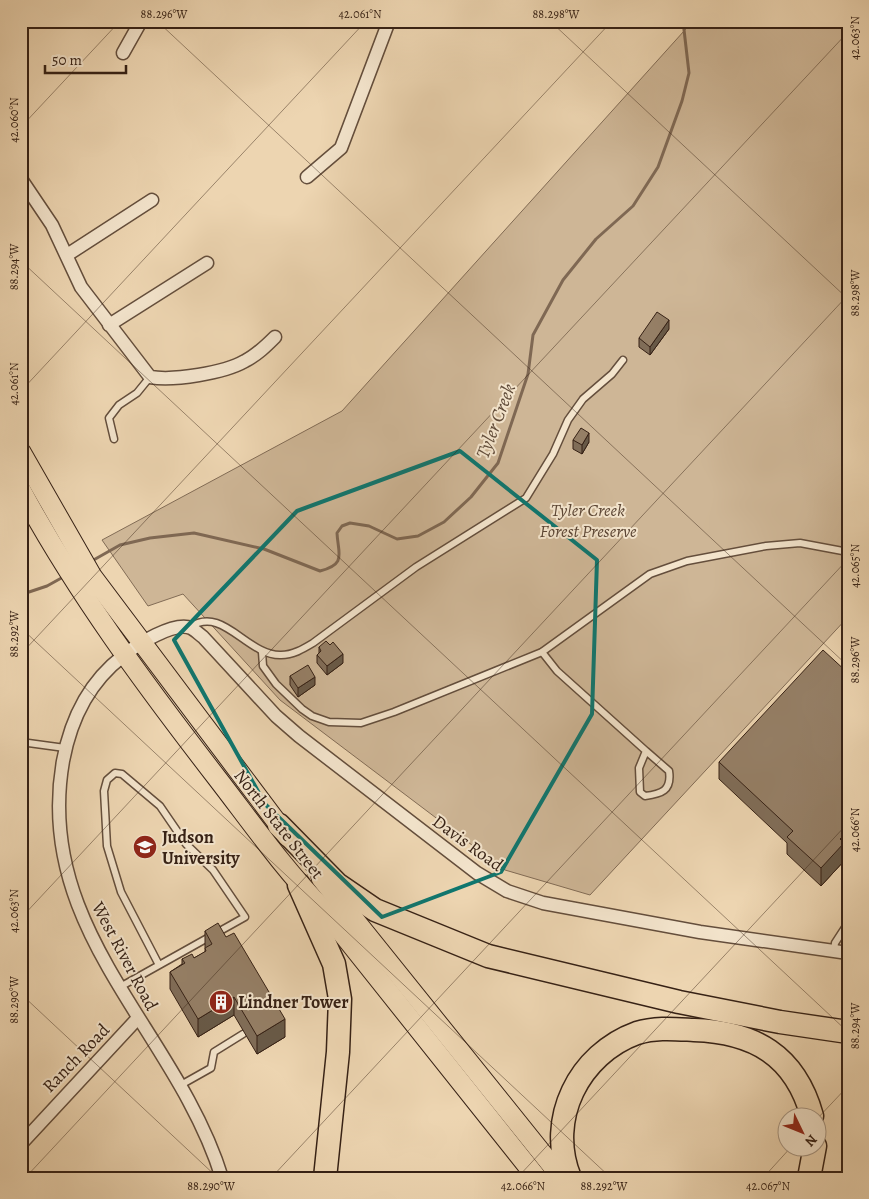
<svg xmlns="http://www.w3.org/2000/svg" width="869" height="1199" font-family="Alegreya,serif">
	<rect width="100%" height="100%" fill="#edd5b1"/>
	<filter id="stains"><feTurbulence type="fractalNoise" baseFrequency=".004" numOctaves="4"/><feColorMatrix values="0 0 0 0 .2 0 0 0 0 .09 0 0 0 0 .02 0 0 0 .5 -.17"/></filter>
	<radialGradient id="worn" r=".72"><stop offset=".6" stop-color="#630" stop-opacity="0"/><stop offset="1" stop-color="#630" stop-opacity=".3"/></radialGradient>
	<!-- green -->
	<polygon fill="#ceb696" stroke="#826c56" points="693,21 848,21 848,617 590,895 505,870 280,700 183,594 148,606 102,540 342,411"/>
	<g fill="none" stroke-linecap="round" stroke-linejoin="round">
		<!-- stream -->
		<g stroke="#7f6853" stroke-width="3">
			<path d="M90 562 120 545 150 538 194 533 264 549 320 571C347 564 338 554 337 533L342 526 350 523 369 526 397 539 418 536 444 522 471 497 498 463 528 374 533 335 563 280 596 239 633 206 658 167 682 101 689 73 683 21"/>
			<polyline points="21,584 29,592 47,586 65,576"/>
		</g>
		<!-- service casing -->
		<g stroke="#644e3c" stroke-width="9">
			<g id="service">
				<polyline points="114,439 109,418 119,405 137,393 150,377"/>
				<path d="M190 627C223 605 247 656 281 655 293 655 303 649 313 643L416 567 526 498 553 454 568 420 583 399 612 374 623 360"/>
				<polyline points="262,652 263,666 276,684 302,709 312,716 329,722 361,723 394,712 542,652 650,574 687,561 766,546 800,543 848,552"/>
				<path d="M542 652 557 671 646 751 639 768 640 792 645 796C661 794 672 791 669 771L646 751"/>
				<polyline points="21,742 65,748"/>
				<polyline points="834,951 835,943 848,923"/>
				<polyline points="120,987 245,917 213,870 186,844 160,806 122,774 115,773 107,780 104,791 107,846 121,892 159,965"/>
				<polyline points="179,1086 211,1068 214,1052 243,1034"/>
			</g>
		</g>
		<!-- minor casing -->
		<g stroke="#644e3c" stroke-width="15">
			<g id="minor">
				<polyline points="123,53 141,21"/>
				<polyline points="307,177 341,148 389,21"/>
				<path d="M21 179 52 225 81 287 150 377C174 381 224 373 245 361 257 355 266 346 275 337"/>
				<polyline points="67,255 152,200"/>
				<polyline points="109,325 207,263"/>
				<polyline points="21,1144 138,1018"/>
				<path d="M222 1178C177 1031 33 931 63 761 71 718 89 682 123 656 136 645 174 621 191 628 195 630 199 634 203 637L276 716 299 736 477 873 507 891 543 903 700 932 848 953"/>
			</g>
		</g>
		<!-- primary casing -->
		<g stroke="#362115" stroke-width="21">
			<g id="primary">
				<polyline points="21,452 92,576 288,837"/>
				<path d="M21 490C76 592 146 686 217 778 251 822 283 868 322 908L537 1178"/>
				<polyline points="321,878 562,1178"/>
			</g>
		</g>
		<!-- motorway casing -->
		<g stroke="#362115" stroke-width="25">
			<g id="motorway">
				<polyline points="279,825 337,884 375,910 488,956 679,1002 780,1022 848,1032"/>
				<polyline points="299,885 334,964 340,999 338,1052 325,1178"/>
				<path d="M570 1178C546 1119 579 1054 637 1033 656 1027 675 1029 694 1030 754 1032 795 1055 812 1116"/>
				<polyline points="809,1178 815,1146"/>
			</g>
		</g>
		<!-- service -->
		<use href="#service" stroke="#f3e4cc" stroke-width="6"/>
		<!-- minor -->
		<use href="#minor" stroke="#f3e4cc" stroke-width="12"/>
		<!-- primary -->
		<use href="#primary" stroke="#edd5b1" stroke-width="19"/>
		<!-- motorway -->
		<use href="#motorway" stroke="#edd5b1" stroke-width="22"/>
	</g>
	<!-- wall -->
	<g fill="#806d58" stroke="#362115">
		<polygon points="669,329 650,355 639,347 639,338"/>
		<polygon points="573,440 589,442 582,454 573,449"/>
		<polygon points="319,647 343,663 327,675 317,663 317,655 319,653"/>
		<polygon points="290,676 315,685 298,697 290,685"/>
		<polygon points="719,762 844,852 844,861 821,886 787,854 787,843 719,779"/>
		<polygon points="205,931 285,1037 257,1054 234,1015 198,1037 170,989 170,972 182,964 182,959 194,958 205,952"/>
	</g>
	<!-- shaded-wall -->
	<g fill="#685947" stroke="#362115">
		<polygon points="669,320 669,329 650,355 650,347"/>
		<polygon points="589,433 589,442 582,454 582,445"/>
		<polygon points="343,654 343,663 327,675 327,666"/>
		<polygon points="315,677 315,685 298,697 298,688"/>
		<polygon points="848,831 848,848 844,852 844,861 821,886 821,868 840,839"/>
		<polygon points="234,997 234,1015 198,1037 198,1019"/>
		<polygon points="285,1019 285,1037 257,1054 257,1036"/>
	</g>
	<!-- building -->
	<g fill="#957f66" stroke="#362115">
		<polygon points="657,312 669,320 650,347 639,338"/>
		<polygon points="581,428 589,433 582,445 573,440"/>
		<polygon points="326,641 330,645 333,642 343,654 327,666 317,655 321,651 319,647"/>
		<polygon points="823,650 848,673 848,831 840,839 844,843 821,868 787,837 793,831 719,762"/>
		<polygon points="308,665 315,677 298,688 290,676"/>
		<polygon points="218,923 226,937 234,933 285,1019 257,1036 234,997 198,1019 170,972 185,963 182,959 192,954 194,958 206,951 205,948 212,944 205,931"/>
	</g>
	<!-- marked area -->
	<path fill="none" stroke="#0f766e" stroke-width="4" stroke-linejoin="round" d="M460 451 597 560 592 714 501 872 382 917 265 804 174 640 297 511Z"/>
	<!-- ticks -->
	<path fill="none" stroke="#362115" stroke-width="1" stroke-opacity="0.45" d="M157 21 848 666M550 21 848 299M21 127 120 21M21 261 848 1032M21 391 366 21M21 628 611 1178M21 654 612 21M21 918 848 32M21 994 218 1178M816 1120 848 1086M25 1178 848 295M271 1178 848 559M517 1178 848 823M763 1178 792 1146"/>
	<!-- icons -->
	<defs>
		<g id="university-disc" transform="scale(1.25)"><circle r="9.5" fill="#8f2418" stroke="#f3e4cc"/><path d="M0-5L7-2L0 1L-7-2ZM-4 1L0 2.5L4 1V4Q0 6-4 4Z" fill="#fff"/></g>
		<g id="building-disc" transform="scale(1.25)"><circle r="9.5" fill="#8f2418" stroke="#f3e4cc"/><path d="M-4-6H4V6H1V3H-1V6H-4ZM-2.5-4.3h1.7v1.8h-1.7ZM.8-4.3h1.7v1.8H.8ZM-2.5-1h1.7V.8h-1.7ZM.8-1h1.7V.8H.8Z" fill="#fff"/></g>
	</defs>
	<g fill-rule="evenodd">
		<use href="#university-disc" x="145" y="847"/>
		<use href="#building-disc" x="221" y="1002"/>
	</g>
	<g text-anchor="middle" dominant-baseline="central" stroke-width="4" stroke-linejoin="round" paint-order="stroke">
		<!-- park labels -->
		<g font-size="18" font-style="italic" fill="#5c4635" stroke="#f3e4cc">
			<text x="588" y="510">Tyler Creek<tspan x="588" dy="21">Forest Preserve</tspan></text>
		</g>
		<!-- street labels -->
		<g font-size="18" fill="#362115" stroke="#f3e4cc">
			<text transform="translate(279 824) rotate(52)">North State Street</text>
			<text transform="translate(468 843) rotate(36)">Davis Road</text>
			<text transform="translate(125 956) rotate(62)">West River Road</text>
			<text transform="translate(76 1058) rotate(-46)">Ranch Road</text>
		</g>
		<!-- poi labels -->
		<g font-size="18" font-weight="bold" fill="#362115" stroke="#f3e4cc" text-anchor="start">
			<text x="162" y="837">Judson<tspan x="162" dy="21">University</tspan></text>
			<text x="238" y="1002">Lindner Tower</text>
		</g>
		<!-- water labels -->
		<g font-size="19" font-style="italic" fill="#604b39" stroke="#f3e4cc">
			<text transform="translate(496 421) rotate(-69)">Tyler Creek</text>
		</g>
	</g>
	<!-- margin -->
	<rect width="869" height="1199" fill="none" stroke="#edd5b1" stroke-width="55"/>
	<!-- north arrow -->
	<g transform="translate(802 1132) rotate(133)"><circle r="24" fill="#f3e4cc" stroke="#a79683"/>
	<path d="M0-4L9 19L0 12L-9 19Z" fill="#8f2418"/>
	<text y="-8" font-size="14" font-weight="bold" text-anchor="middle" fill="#362115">N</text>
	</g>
	<!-- scale -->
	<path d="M45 65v8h81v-8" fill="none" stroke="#362115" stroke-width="2.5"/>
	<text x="52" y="65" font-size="15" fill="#362115" stroke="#f3e4cc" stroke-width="4" paint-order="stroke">50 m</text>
	<rect x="28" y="28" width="814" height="1144" fill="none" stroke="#362115" stroke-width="2"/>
	<g font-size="12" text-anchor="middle" fill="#362115">
		<text x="164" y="18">88.296°W</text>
		<text x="360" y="18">42.061°N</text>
		<text x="556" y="18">88.298°W</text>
		<text transform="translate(855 38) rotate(-90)" y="4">42.063°N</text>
		<text transform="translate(14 120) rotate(-90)" y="4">42.060°N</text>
		<text transform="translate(14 267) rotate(-90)" y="4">88.294°W</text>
		<text transform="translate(855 293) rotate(-90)" y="4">88.298°W</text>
		<text transform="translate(14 384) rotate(-90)" y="4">42.061°N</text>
		<text transform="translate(855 566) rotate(-90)" y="4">42.065°N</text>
		<text transform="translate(14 634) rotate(-90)" y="4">88.292°W</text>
		<text transform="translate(855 660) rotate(-90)" y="4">88.296°W</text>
		<text transform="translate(855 830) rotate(-90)" y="4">42.066°N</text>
		<text transform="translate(14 911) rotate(-90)" y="4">42.063°N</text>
		<text transform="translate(14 1000) rotate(-90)" y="4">88.290°W</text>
		<text transform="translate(855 1026) rotate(-90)" y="4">88.294°W</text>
		<text x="211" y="1190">88.290°W</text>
		<text x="523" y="1190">42.066°N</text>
		<text x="604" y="1190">88.292°W</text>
		<text x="768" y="1190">42.067°N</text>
	</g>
	<rect width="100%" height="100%" filter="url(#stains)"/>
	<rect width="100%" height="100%" fill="url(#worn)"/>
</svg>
